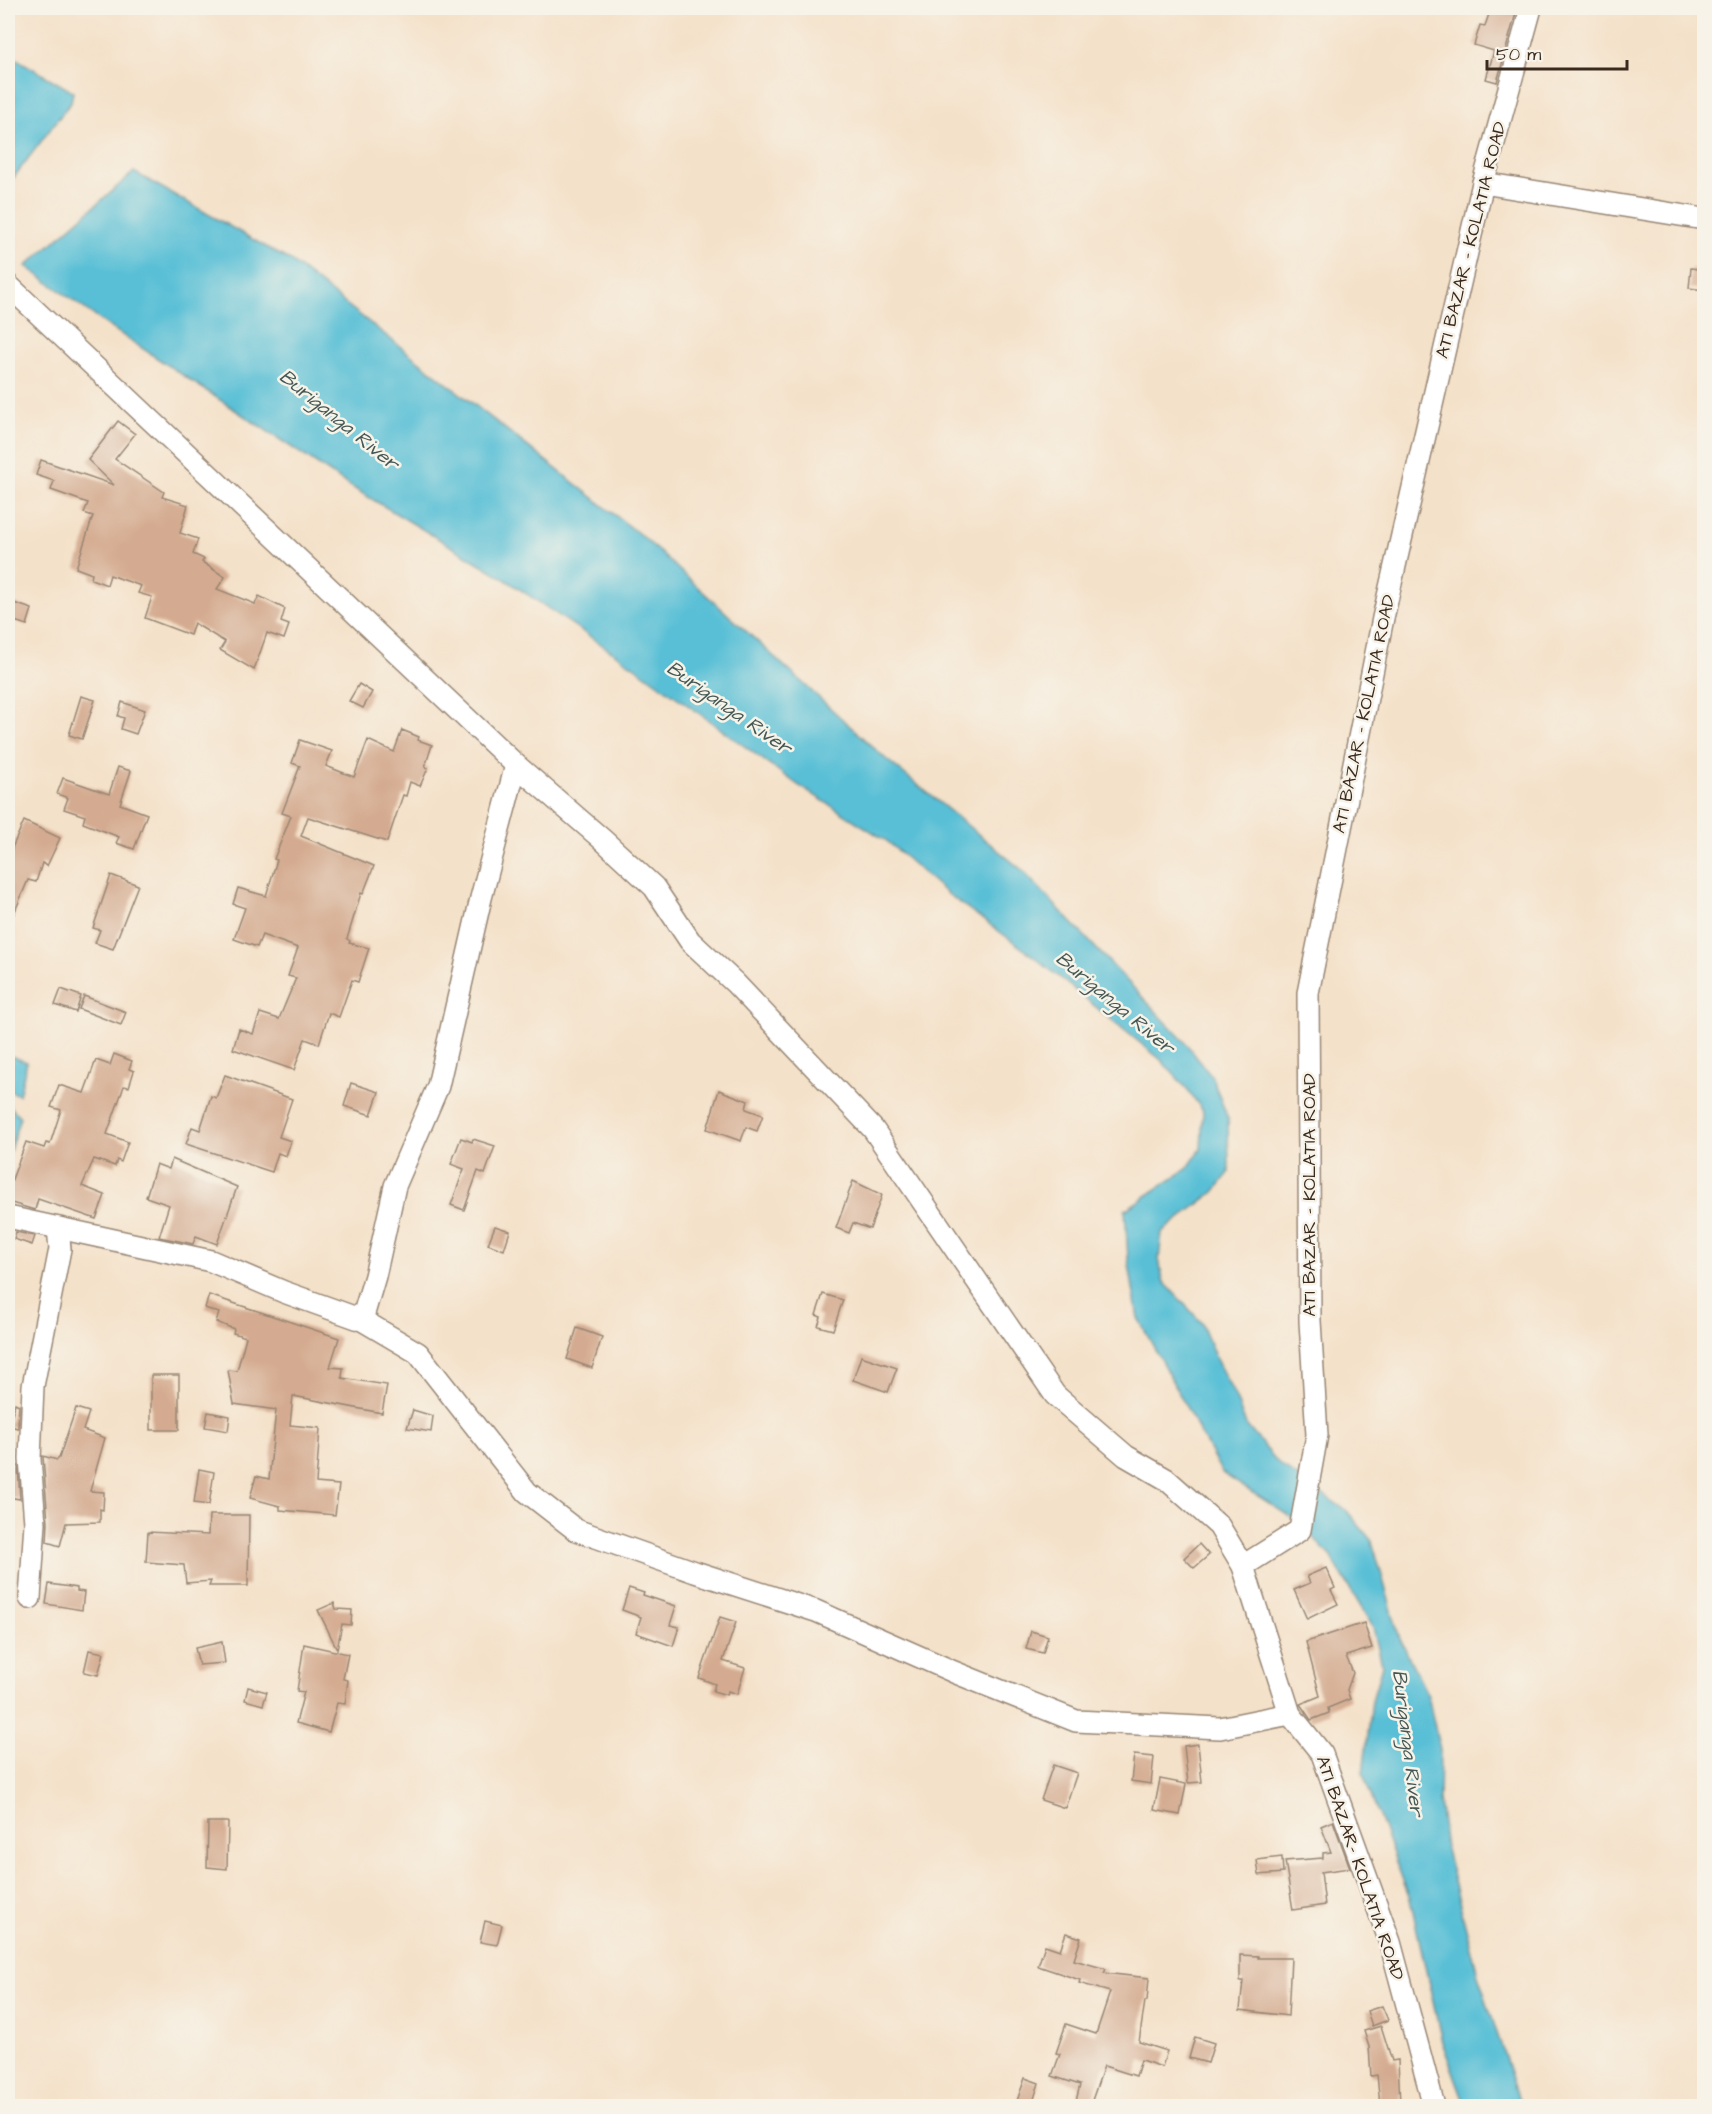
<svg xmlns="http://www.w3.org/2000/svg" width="1712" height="2114" font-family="'Architects Daughter',sans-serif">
	<rect width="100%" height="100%" fill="#f7f3e8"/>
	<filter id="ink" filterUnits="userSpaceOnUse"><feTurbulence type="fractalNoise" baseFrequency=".0167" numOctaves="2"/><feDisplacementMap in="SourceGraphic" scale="12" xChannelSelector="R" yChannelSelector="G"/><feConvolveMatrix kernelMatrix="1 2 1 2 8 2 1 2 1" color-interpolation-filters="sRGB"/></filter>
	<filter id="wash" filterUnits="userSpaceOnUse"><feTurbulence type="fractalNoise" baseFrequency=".008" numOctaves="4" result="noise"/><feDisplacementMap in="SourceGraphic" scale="24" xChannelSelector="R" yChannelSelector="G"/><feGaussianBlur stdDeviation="1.35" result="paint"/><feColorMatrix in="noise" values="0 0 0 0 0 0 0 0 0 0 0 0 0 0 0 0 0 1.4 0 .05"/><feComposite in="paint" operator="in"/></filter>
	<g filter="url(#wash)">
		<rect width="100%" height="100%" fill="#f4e1c9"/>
		<!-- water -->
		<g fill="#58bfd6" stroke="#4a747a" stroke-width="1.5">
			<polygon points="8,54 73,92 71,102 8,185"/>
			<polygon points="134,172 291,261 643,537 886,759 1021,869 1184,1041 1212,1077 1228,1119 1229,1173 1214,1192 1162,1232 1159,1259 1163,1281 1201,1322 1216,1359 1236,1398 1246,1425 1280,1465 1347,1511 1372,1541 1400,1639 1428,1696 1440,1750 1439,1799 1444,1842 1478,1975 1521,2106 1466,2106 1442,2042 1410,1899 1363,1774 1372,1701 1382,1665 1373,1627 1331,1557 1300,1523 1222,1473 1138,1318 1128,1259 1125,1210 1187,1169 1201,1149 1203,1111 1188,1090 1160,1059 1033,956 945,892 887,841 798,785 635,667 494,572 350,486 107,325 26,266"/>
			<polygon points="8,1055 27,1062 19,1095 8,1090"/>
			<polygon points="8,1104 20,1117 8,1157"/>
		</g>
		<g id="blocks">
			<!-- building -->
			<g fill="#d4ab90">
				<polygon points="1491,8 1517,9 1497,82 1486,79 1494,51 1474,45 1480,25 1485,26"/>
				<polygon points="1691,268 1704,270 1704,290 1689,288"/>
				<polygon points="118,421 135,434 115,459 164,492 162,497 188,505 180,533 198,539 193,554 204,559 202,562 225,577 217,589 255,604 259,596 285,609 281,622 289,625 284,639 267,633 254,670 220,650 225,642 194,623 190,635 145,618 152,597 138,593 141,586 110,575 107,585 91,579 92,574 76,568 93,516 84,513 88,503 51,490 54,481 36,475 41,460 114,485 88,460"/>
				<polygon points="8,601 32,609 27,625 8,619"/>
				<polygon points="359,684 372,692 363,708 349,701"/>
				<polygon points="81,696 95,700 82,739 69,735"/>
				<polygon points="122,702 145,710 136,734 121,729 124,718 118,716"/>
				<polygon points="402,730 419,737 418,740 432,745 425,767 428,768 420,786 410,782 406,796 403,795 387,842 308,817 301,836 374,866 363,894 361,893 347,939 350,941 349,943 369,948 358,982 352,980 339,1017 329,1013 319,1044 305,1039 294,1070 233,1049 239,1029 253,1034 260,1013 279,1019 296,978 288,976 298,948 262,935 257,947 234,939 245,908 233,904 238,888 266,896 277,860 274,859 291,816 282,813 300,766 292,763 300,740 332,751 326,766 354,777 368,740 394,752"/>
				<polygon points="118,767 131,771 120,804 147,814 134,849 116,843 119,837 83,823 85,816 64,809 68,798 57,794 63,778 109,794"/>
				<polygon points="24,821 60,838 47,866 42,863 36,882 28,880 8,928 8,857"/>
				<polygon points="111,875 138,885 113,949 95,943 100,930 93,928"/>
				<polygon points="61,989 81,996 76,1012 55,1005"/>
				<polygon points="84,996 126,1012 121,1025 79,1009"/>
				<polygon points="114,1054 132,1061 129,1069 134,1071 129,1087 124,1086 107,1134 128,1142 121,1162 117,1160 115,1166 94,1159 82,1186 105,1195 96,1219 38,1199 35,1210 8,1202 8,1190 26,1142 44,1148 46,1143 50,1144 61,1110 51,1107 59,1085 84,1093 96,1060 110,1065"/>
				<polygon points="225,1075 292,1099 279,1137 291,1141 286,1156 278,1153 272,1172 186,1144 192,1127 200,1130 211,1096 216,1098"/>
				<polygon points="351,1083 379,1092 371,1115 344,1106"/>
				<polygon points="719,1090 748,1101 746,1109 763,1115 757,1131 746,1127 741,1141 707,1129"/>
				<polygon points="461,1138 472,1142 473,1139 495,1146 485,1174 478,1171 464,1210 451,1205 464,1169 451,1164"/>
				<polygon points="172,1159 237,1187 217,1244 196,1236 193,1244 159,1237 169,1205 146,1197 156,1164 169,1169"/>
				<polygon points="853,1181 882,1195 870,1229 853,1223 849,1233 836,1228"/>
				<polygon points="495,1226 510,1231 504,1250 488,1244"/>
				<polygon points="16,1232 35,1236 32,1245 14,1239"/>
				<polygon points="823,1294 843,1300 833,1330 818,1326 821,1317 816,1315"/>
				<polygon points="209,1295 339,1338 330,1367 343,1368 342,1378 387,1385 382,1413 293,1396 290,1425 320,1428 316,1483 339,1485 335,1515 280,1510 280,1506 250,1498 256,1476 269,1479 276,1410 234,1404 228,1370 237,1371 246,1337 233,1333 234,1329 216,1322 219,1313 205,1308"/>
				<polygon points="577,1328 602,1337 592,1368 567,1359"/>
				<polygon points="861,1356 897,1368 888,1392 853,1380"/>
				<rect x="151" y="1375" width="28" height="55"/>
				<polygon points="15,1403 19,1405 18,1428 9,1426"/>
				<polygon points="76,1408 89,1412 83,1430 105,1438 90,1491 104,1492 103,1510 100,1509 100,1522 66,1523 60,1546 47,1542 48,1522 43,1456 57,1460 59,1458"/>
				<polygon points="413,1410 433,1416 431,1432 407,1428"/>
				<polygon points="208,1412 230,1416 228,1431 205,1427"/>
				<polygon points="8,1464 18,1466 20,1499 8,1497"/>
				<polygon points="199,1469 214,1472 209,1505 194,1503"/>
				<polygon points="209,1515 249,1515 248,1586 209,1586 211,1581 186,1583 184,1565 146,1562 148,1532 208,1535"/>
				<polygon points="1199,1544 1209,1555 1194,1568 1184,1558"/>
				<polygon points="1326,1568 1335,1588 1331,1590 1338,1604 1307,1619 1294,1590 1310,1583 1307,1576"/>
				<polygon points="49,1584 77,1588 77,1591 84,1592 82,1610 46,1604"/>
				<polygon points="629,1588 644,1593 643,1595 676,1606 670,1625 679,1627 673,1646 636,1633 641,1617 622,1610"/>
				<polygon points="334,1603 336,1609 352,1610 351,1625 342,1624 337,1649 318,1610"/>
				<polygon points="720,1617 736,1622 723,1661 745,1668 737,1694 728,1691 727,1695 713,1691 715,1684 699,1678"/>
				<polygon points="1364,1623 1372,1648 1346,1656 1353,1673 1347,1690 1350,1699 1328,1708 1329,1713 1311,1720 1300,1704 1320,1696 1306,1642"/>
				<polygon points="1031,1631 1048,1636 1043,1653 1026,1649"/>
				<polygon points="222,1642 225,1663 199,1665 195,1648"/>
				<polygon points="304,1644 348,1654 343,1679 348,1680 345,1704 337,1703 329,1732 296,1723 304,1692 297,1691"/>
				<polygon points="89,1650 104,1653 98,1675 84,1672"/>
				<polygon points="248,1687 267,1692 263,1705 245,1700"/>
				<polygon points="1198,1744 1202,1782 1188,1783 1184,1746"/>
				<polygon points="1134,1755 1154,1757 1151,1784 1131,1781"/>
				<polygon points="1053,1765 1077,1773 1065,1808 1041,1800"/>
				<polygon points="1160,1779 1186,1784 1180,1815 1154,1810"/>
				<polygon points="1333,1821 1350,1868 1321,1872 1325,1905 1293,1910 1285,1861 1323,1858 1323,1853 1331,1852 1321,1826"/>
				<polygon points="208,1822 228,1822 227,1869 207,1867"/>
				<polygon points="1282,1857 1283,1873 1259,1875 1257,1860"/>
				<polygon points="485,1921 502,1925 497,1945 480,1942"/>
				<polygon points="1066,1933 1081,1938 1074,1960 1106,1969 1104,1973 1149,1978 1147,2001 1145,2001 1139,2042 1167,2051 1162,2067 1141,2060 1136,2076 1104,2066 1090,2106 1076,2101 1080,2085 1052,2076 1060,2054 1056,2053 1066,2024 1096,2034 1110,1992 1079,1983 1080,1980 1038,1966 1045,1945 1060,1950"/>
				<polygon points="1240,1955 1258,1956 1258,1958 1291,1958 1288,2016 1240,2010 1243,1981 1240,1981"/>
				<polygon points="1382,2006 1388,2020 1372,2026 1367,2011"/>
				<polygon points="1381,2026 1392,2061 1398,2060 1400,2104 1380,2105 1377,2075 1371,2076 1369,2047 1364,2031"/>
				<polygon points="1195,2037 1214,2043 1208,2063 1189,2058"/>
				<polygon points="1025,2078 1039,2083 1032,2105 1017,2101"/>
			</g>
		</g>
	</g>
	<g filter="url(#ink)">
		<use href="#blocks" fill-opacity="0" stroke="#988674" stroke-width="1.5"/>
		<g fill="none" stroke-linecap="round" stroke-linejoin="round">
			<!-- street casing -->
			<g stroke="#988674" stroke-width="24">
				<g id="street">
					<polyline points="1483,183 1704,219"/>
					<polyline points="8,285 516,765"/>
					<polyline points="8,1217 211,1261 284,1292 362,1320 418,1353 527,1492 576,1530 695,1572 816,1611 954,1672 1076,1721 1220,1728 1290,1714"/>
					<polyline points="362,1320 375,1276 395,1186 438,1086 481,898 516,765 603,840 654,887 690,941 735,983 873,1129 1055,1395 1126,1456 1166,1479 1219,1526 1243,1566"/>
					<polyline points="30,1598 35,1523 30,1459 33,1386 60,1249 58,1228"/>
					<polyline points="1434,2106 1390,1942 1322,1754 1290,1714 1243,1566 1300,1530 1317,1435 1310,1321 1308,993 1383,618 1483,183 1531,8"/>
				</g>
			</g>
			<!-- street -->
			<use href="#street" stroke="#fff" stroke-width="21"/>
		</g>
	</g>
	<g text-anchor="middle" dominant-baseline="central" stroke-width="5" stroke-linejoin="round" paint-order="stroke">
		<!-- street labels -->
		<g font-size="18" fill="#3b2a1e" stroke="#f7f3e8">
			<text transform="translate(1471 240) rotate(-76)">ATI BAZAR - KOLATIA ROAD</text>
			<text transform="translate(1364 714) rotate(-78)">ATI BAZAR - KOLATIA ROAD</text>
			<text transform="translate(1309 1195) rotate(-90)">ATI BAZAR - KOLATIA ROAD</text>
			<text transform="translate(1360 1868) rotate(71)">ATI BAZAR- KOLATIA ROAD</text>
		</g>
		<!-- water labels -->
		<g font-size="20" font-style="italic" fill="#445755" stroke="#f7f3e8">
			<text transform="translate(339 420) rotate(39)">Buriganga River</text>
			<text transform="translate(729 708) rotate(35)">Buriganga River</text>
			<text transform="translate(1115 1003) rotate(40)">Buriganga River</text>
			<text transform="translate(1408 1743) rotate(83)">Buriganga River</text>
		</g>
	</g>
	<!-- margin -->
	<rect width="1712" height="2114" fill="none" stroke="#f7f3e8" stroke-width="30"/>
	<!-- scale -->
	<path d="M1487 60v9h140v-9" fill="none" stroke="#3b2a1e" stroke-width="3"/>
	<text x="1496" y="60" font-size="18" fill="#3b2a1e" stroke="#f7f3e8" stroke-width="4.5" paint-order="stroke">50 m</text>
</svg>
